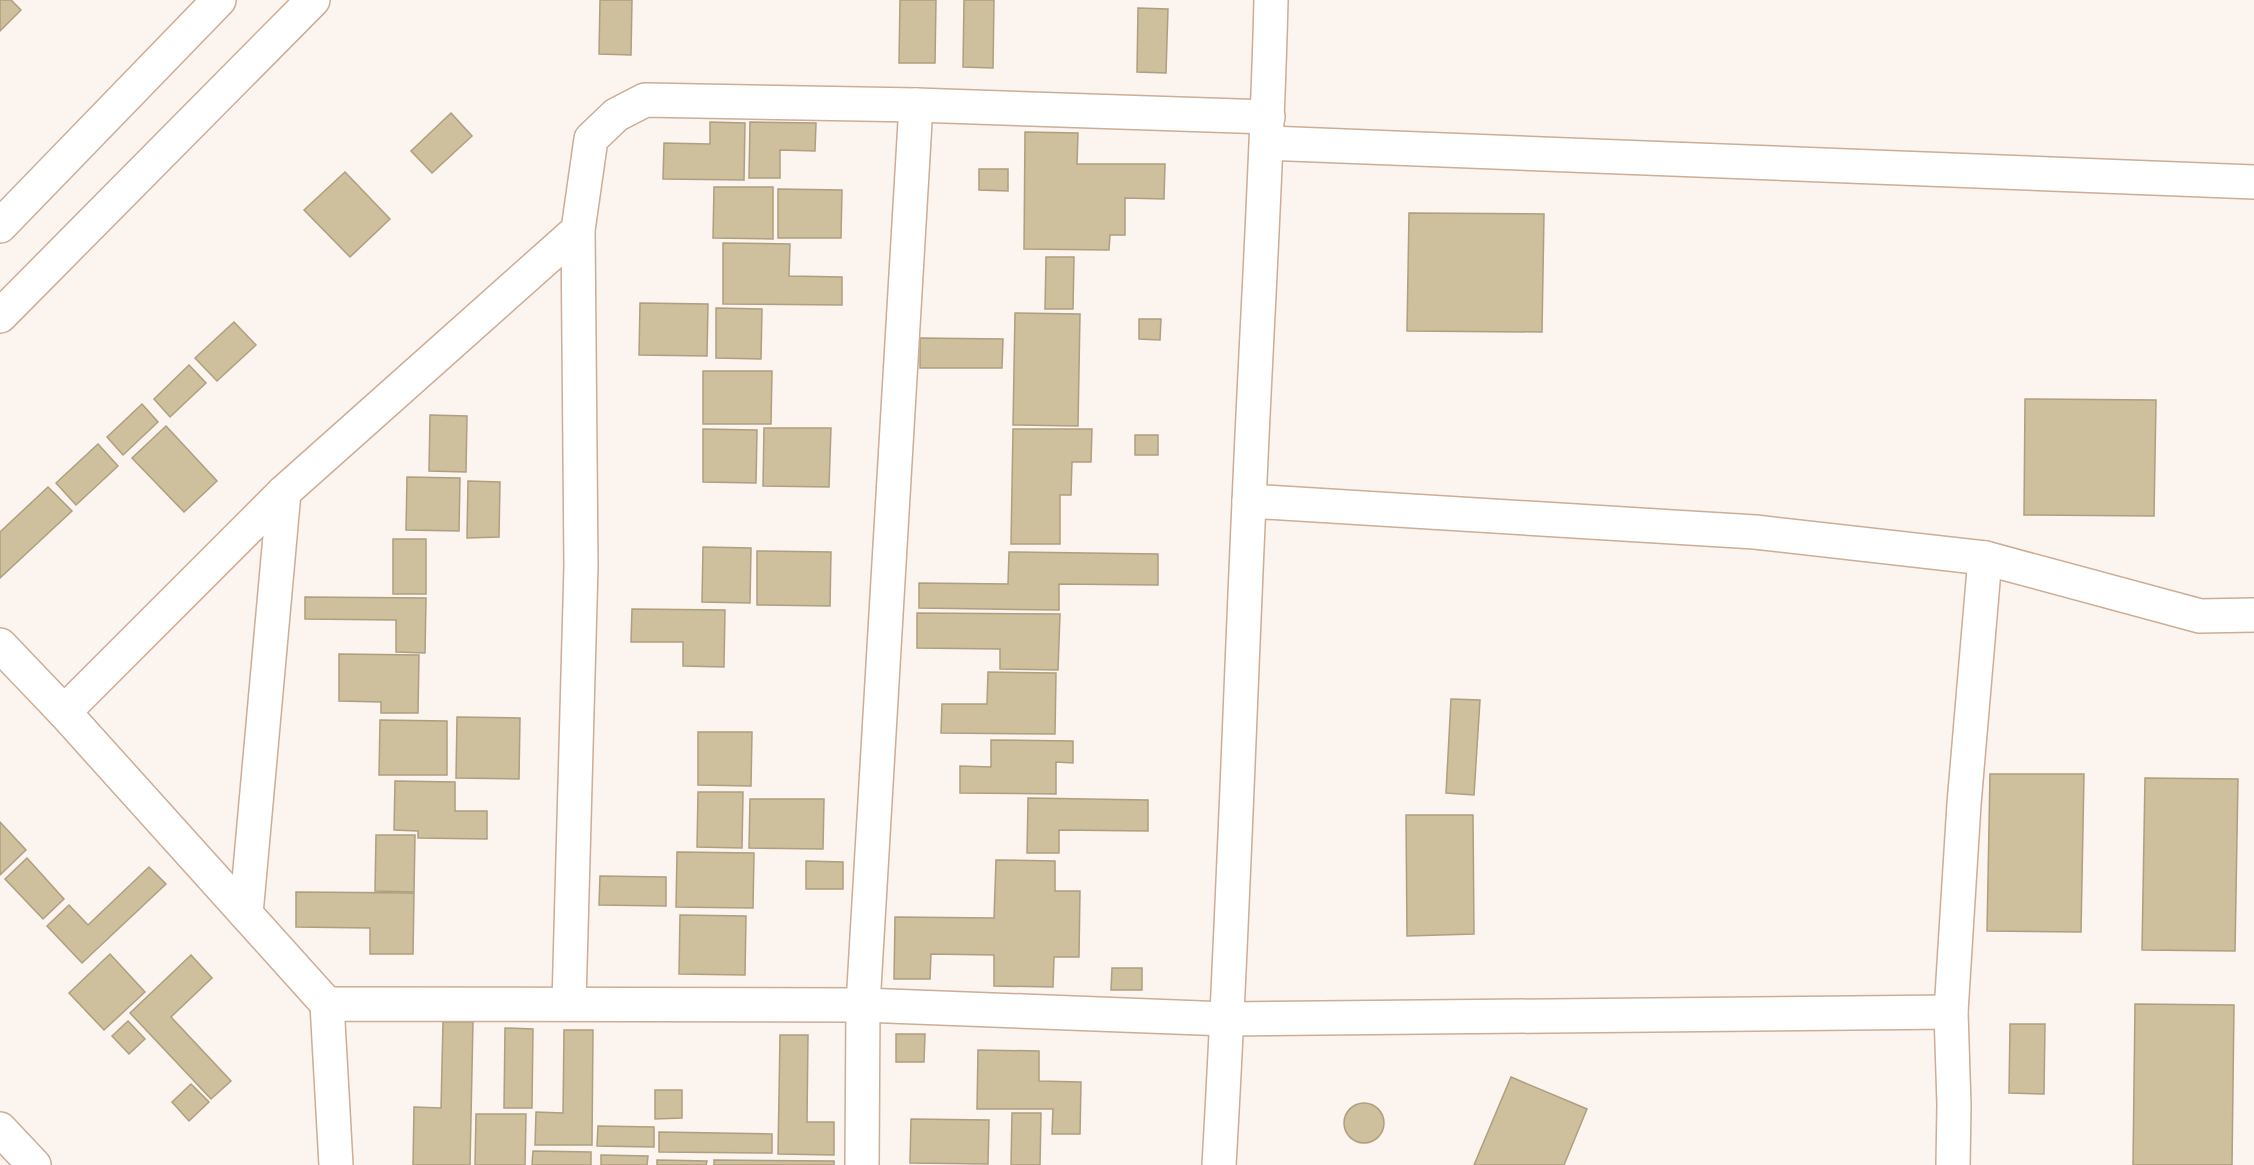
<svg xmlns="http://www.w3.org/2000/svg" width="2254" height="1165" font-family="Manrope,sans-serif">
	<rect width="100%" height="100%" fill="#fbf4ef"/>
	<!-- building -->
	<g fill="#cebf9d" stroke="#ae9f7f" stroke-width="1.5">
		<polygon points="0,0 11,0 21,10 0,31"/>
		<polygon points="600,0 632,0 631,55 599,54"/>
		<polygon points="900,0 936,0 935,63 899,63"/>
		<polygon points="964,0 994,0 993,68 963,67"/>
		<polygon points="1138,8 1168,9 1166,73 1137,72"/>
		<polygon points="451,113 472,136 432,173 411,151"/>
		<polygon points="710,122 745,123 744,180 663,179 664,143 710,144"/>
		<polygon points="750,122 816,123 815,151 780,150 780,178 749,178"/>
		<polygon points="1025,132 1078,133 1077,164 1165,164 1164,199 1125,198 1125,235 1110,235 1109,250 1024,249"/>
		<polygon points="979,169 1008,169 1008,191 979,190"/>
		<polygon points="345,172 390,219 350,257 304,210"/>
		<polygon points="714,187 773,187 773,239 713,238"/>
		<polygon points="778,189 842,190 841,238 778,238"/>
		<polygon points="1409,213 1544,214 1542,332 1407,331"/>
		<polygon points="723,243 790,244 789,276 842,277 842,305 723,304"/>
		<polygon points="1046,257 1074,257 1073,309 1045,309"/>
		<polygon points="640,303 708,304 707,356 639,355"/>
		<polygon points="716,308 762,309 761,359 716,358"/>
		<polygon points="1015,313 1080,314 1078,426 1013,425"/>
		<polygon points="1139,319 1161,319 1160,340 1139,339"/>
		<polygon points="234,322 256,345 217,381 195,358"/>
		<polygon points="920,338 1003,339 1002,368 920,368"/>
		<polygon points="189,365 206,383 170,417 154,399"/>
		<polygon points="703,371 772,371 771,424 703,424"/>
		<polygon points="2025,399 2156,400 2154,516 2024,515"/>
		<polygon points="142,404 158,422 123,455 107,437"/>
		<polygon points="430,415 467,416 466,472 429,471"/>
		<polygon points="166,426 217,481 184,512 132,458"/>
		<polygon points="764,428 831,428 829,487 763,486"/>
		<polygon points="703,429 757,430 756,483 703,482"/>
		<polygon points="1013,429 1092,429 1091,462 1072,462 1071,495 1060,495 1060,544 1011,544"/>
		<rect x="1135" y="435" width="23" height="20"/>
		<polygon points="98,444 118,466 76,505 56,483"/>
		<polygon points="407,477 460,478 459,531 406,530"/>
		<polygon points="468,481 500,482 499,537 467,538"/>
		<polygon points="48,487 72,511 0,578 0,532"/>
		<rect x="393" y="539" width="33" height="55"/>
		<polygon points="703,547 751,548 750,603 702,602"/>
		<polygon points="757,551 831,552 830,606 757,605"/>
		<polygon points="1009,552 1158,554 1158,585 1059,584 1059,610 919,608 919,583 1008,584"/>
		<polygon points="305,597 426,598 425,653 396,652 396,620 305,619"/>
		<polygon points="632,609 725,610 724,667 683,666 683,642 631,642"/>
		<polygon points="917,613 1060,614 1058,670 1000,669 1000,649 917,648"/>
		<polygon points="339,654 419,655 418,713 381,713 381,702 339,701"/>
		<polygon points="988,672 1056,673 1055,734 941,733 942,704 987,704"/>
		<polygon points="1451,699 1480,700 1474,795 1446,793"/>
		<polygon points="457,717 520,718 519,779 456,778"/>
		<polygon points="380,720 447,721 447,775 379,775"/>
		<polygon points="698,732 752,732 751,786 698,785"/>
		<polygon points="991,740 1073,741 1073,763 1056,762 1056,794 960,793 960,766 991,767"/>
		<polygon points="1990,774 2084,774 2081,932 1987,931"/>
		<polygon points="2145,778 2238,779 2235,951 2142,950"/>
		<polygon points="395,781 455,782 455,811 487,811 487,839 418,838 418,831 394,830"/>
		<polygon points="698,792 743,792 742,848 697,847"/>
		<polygon points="1028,798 1148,800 1148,831 1059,830 1059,853 1027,853"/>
		<polygon points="750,799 824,799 823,849 749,848"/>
		<polygon points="1406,815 1473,815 1474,934 1407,936"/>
		<polygon points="0,822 26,850 0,875"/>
		<polygon points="376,835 415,835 414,892 375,891"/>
		<polygon points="677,852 754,853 753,908 676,907"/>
		<polygon points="27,858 64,899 43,919 5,879"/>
		<polygon points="996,860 1055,861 1055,891 1080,891 1079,957 1054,957 1053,987 994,986 994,955 931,954 930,979 894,979 895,917 994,918"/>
		<polygon points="806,861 843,862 843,889 806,889"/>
		<polygon points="149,867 166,884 82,963 47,926 69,905 88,925"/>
		<polygon points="600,876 666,877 666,906 599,905"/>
		<polygon points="296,892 414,893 413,954 370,954 370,928 296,927"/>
		<polygon points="680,915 746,916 745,975 679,974"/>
		<polygon points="110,954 145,992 104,1030 69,993"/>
		<polygon points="191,955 212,978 171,1017 231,1081 211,1099 130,1013"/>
		<polygon points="1112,968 1142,968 1142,990 1111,990"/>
		<polygon points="2135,1004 2234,1005 2232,1165 2133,1165"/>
		<polygon points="128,1021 145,1039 129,1054 112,1036"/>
		<polygon points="443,1022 473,1022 470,1165 413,1165 414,1107 441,1108"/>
		<polygon points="2010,1024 2045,1024 2044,1094 2009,1093"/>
		<polygon points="505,1028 533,1029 532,1108 504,1108"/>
		<polygon points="564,1030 593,1030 592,1145 535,1145 536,1112 563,1113"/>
		<polygon points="896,1034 925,1034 924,1062 896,1062"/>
		<polygon points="780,1035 808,1035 807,1122 834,1122 834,1155 778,1154"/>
		<polygon points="978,1050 1039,1051 1039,1081 1081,1082 1080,1134 1052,1134 1053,1109 977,1109"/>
		<polygon points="1511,1077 1587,1109 1564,1165 1474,1165"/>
		<polygon points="191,1084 209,1102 189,1121 172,1102"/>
		<polygon points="655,1090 682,1090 682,1118 655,1119"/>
		<circle cx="1364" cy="1123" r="20"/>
		<polygon points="1012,1113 1041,1113 1040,1165 1011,1165"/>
		<polygon points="476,1114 526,1114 525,1165 475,1165"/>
		<polygon points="911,1119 989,1120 988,1164 910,1163"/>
		<polygon points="598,1126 654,1127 654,1147 597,1146"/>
		<polygon points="659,1132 772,1134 772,1153 659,1152"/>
		<polygon points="533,1151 591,1152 591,1165 532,1165"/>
		<polygon points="601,1155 648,1156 647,1165 601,1165"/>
		<polygon points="657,1160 707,1161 706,1165 657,1165"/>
		<polygon points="714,1160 834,1161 834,1165 714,1165"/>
	</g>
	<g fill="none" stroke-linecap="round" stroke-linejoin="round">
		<!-- minor casing -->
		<g stroke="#ccad96" stroke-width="36">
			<g id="minor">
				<polyline points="1267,143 2254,182"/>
				<polyline points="1249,501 1755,532 1985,558 2200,616 2254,615"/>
				<polyline points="0,645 64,712 327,1004"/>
				<polyline points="64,712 284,492 578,230"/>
				<polyline points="246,914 284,492"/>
				<polyline points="569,1003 581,566 578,230 591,139 616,115 645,100 916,105 1268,117"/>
				<polyline points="336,1165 327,1004 863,1005 1227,1019 1951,1012"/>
				<polyline points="862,1165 863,1005 916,105"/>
				<path d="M1219 1165C1232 945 1239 724 1249 503 1256 336 1267 168 1271 0"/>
				<polyline points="1953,1165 1954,1105 1951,1012 1964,804 1985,558"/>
			</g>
		</g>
		<!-- secondary casing -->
		<g stroke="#ccad96" stroke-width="36">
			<g id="secondary">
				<polyline points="0,226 219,0"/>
				<polyline points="0,316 313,0"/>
				<polyline points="0,1129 34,1165"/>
			</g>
		</g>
		<!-- minor -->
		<use href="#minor" stroke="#fff" stroke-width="33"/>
		<!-- secondary -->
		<use href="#secondary" stroke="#fff" stroke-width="33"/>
	</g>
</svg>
